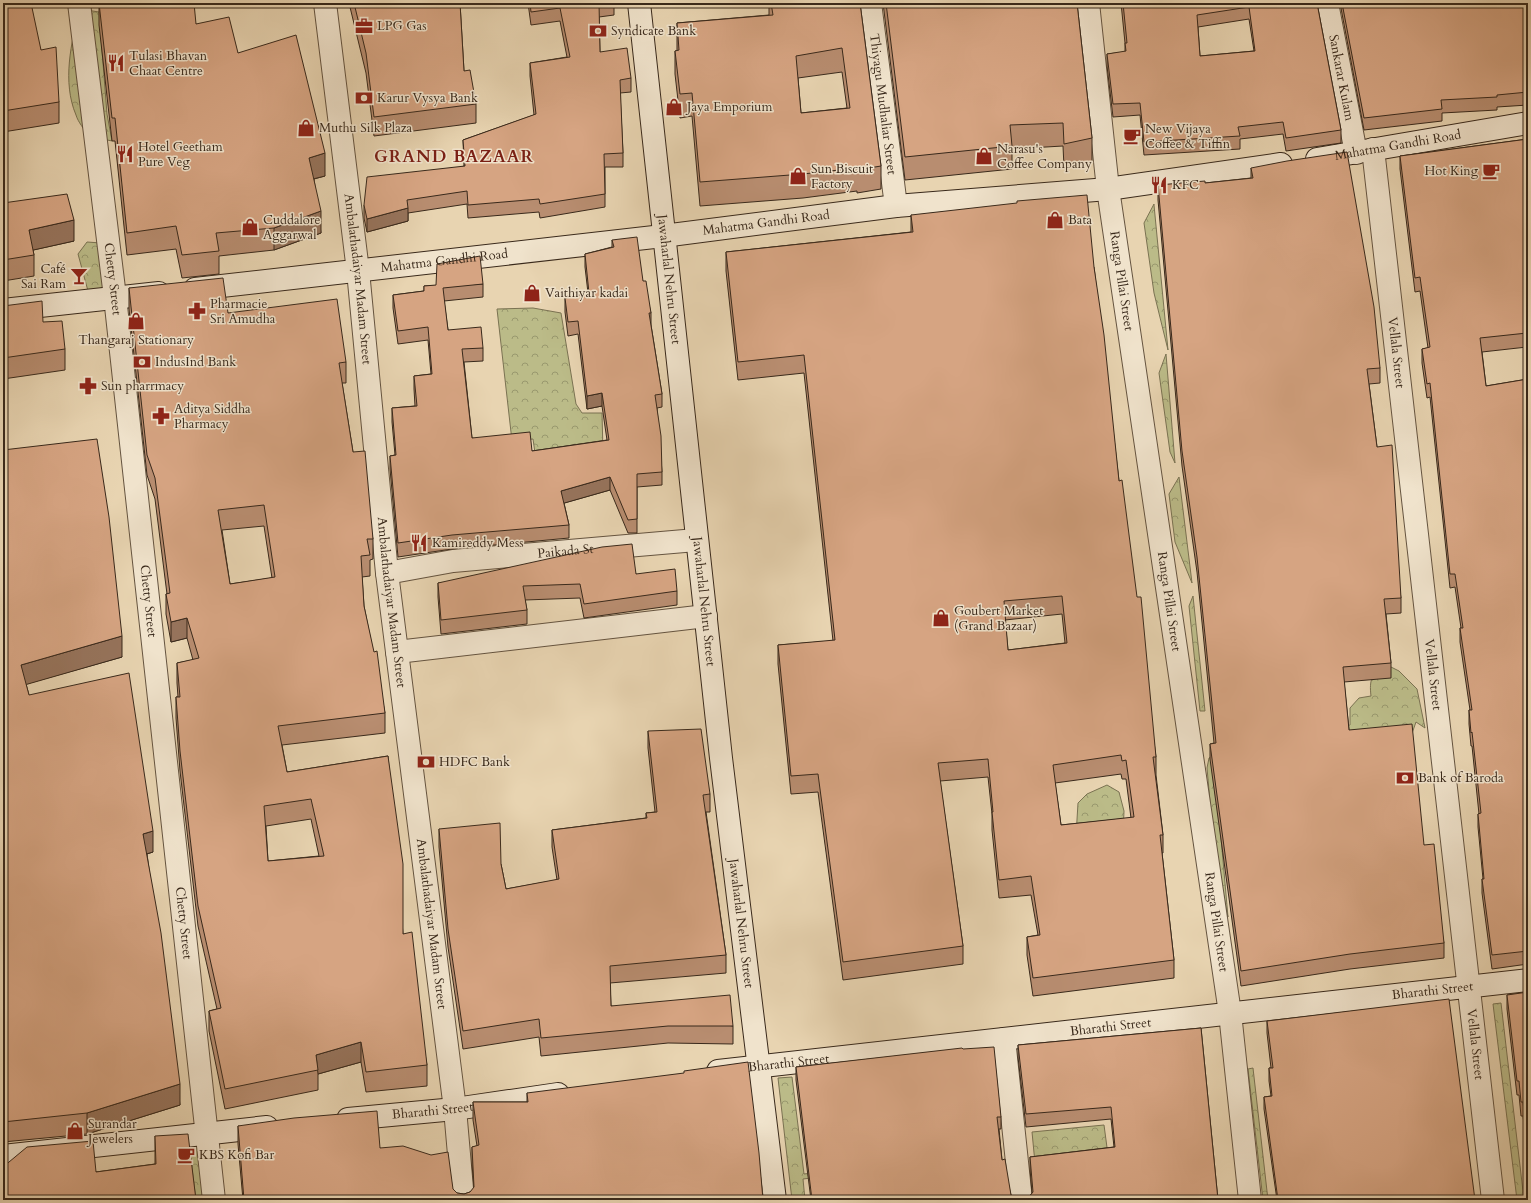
<svg xmlns="http://www.w3.org/2000/svg" width="1531" height="1203" font-family="Cardo,serif">
	<defs>
		<pattern id="forest-crowns" width="20" height="18" patternUnits="userSpaceOnUse"><rect width="20" height="18" fill="#bb8"/><path d="M2 6a3 3 0 1 1 6 0M12 15a3 3 0 1 1 6 0" fill="none" stroke="#99986e"/></pattern>
	</defs>
	<rect width="100%" height="100%" fill="#e8d4b1"/>
	<filter id="stains"><feTurbulence type="fractalNoise" baseFrequency=".005" numOctaves="4"/><feColorMatrix values="0 0 0 0 .2 0 0 0 0 .09 0 0 0 0 .02 0 0 0 .5 -.17"/></filter>
	<radialGradient id="worn" r=".72"><stop offset=".6" stop-color="#630" stop-opacity="0"/><stop offset="1" stop-color="#630" stop-opacity=".3"/></radialGradient>
	<!-- forest -->
	<g fill="url(#forest-crowns)" stroke="#7a7252">
		<path d="M80 9 99 12 107 114 112 141 89 136C84 129 78 122 76 115 62 82 71 42 80 9Z"/>
		<polygon points="1154,204 1154,205 1168,350 1154,293 1144,223"/>
		<polygon points="87,242 101,243 109,298 88,291 78,254"/>
		<polygon points="533,308 561,313 576,404 582,413 602,413 603,452 536,460 533,439 512,441 497,309"/>
		<polygon points="1166,354 1175,463 1170,452 1159,373"/>
		<polygon points="1179,477 1192,583 1175,542 1169,494"/>
		<polygon points="1193,596 1205,711 1200,711 1189,606"/>
		<path d="M1385 664 1399 671 1417 689 1425 728 1416 722 1410 739 1319 731 1350 725V708L1359 698 1371 696C1369 679 1372 674 1385 664Z"/>
		<polygon points="1213,756 1214,758 1228,917 1214,847 1207,768 1209,758"/>
		<polygon points="1107,785 1119,792 1124,811 1123,835 1076,836 1078,803 1087,794"/>
		<polygon points="1501,1003 1524,1200 1517,1200 1493,1004"/>
		<polygon points="1253,1068 1268,1200 1263,1200 1248,1069"/>
		<polygon points="792,1077 804,1174 895,1164 895,1168 803,1179 805,1200 792,1200 778,1078"/>
		<polygon points="1104,1125 1108,1155 1035,1163 1032,1132"/>
		<polygon points="204,1135 211,1200 196,1200 188,1138"/>
	</g>
	<g fill="none" stroke-linecap="round" stroke-linejoin="round">
		<!-- street casing -->
		<g stroke="#655440" stroke-width="24">
			<g id="street">
				<path id="s1" d="M79 3 115 297 214 1200"/>
				<path id="s2" d="M325 3 358 271 387 573 455 1109 463 1200"/>
				<path id="s3" d="M870 3 896 206"/>
				<path id="s4" d="M1088 3 1108 189 1230 1013 1250 1200"/>
				<path id="s5" d="M1327 3 1356 153"/>
				<path id="s6" d="M1373 149 1493 1200"/>
				<path id="s7" d="M387 573 453 561 696 540"/>
				<polyline points="397,652 706,616"/>
				<polyline points="1004,1039 1021,1200"/>
			</g>
		</g>
		<!-- secondary casing -->
		<g stroke="#39291b" stroke-width="24">
			<g id="secondary">
				<path id="s8" d="M639 3 721 758 775 1200"/>
				<path id="s9" d="M1317 159 1528 123"/>
				<path id="s10" d="M195 289 663 236 896 206 1108 189 1281 164"/>
				<polyline points="3,310 159,293"/>
				<path id="s11" d="M718 1071 1528 980"/>
				<path id="s12" d="M348 1119 455 1109 558 1094"/>
				<polyline points="3,1156 267,1127"/>
			</g>
		</g>
		<!-- street -->
		<use href="#street" stroke="#f0e3cc" stroke-width="22"/>
		<!-- secondary -->
		<use href="#secondary" stroke="#f0e3cc" stroke-width="22"/>
	</g>
	<!-- wall -->
	<g fill="#b88d70" stroke="#39291b" fill-rule="evenodd">
		<polygon points="3,3 41,50 59,102 59,123 3,132"/>
		<polygon points="99,3 196,24 238,53 325,176 314,179 321,233 274,250 219,256 219,274 182,278 176,249 127,255 115,141 112,141 99,25"/>
		<polygon points="349,3 460,3 464,71 476,104 476,123 374,136 366,73"/>
		<polygon points="528,3 614,3 614,15 599,17 600,52 631,78 631,92 620,93 623,153 623,167 605,167 605,207 540,218 539,212 468,218 467,204 408,213 408,221 367,232 364,218 364,205 464,166 463,140 534,115 530,76 530,63 567,57 560,21 531,25"/>
		<path d="M769 3H860L881 166V189L857 193V191L803 198 700 206 692 116 680 118 675 74V51H677V23L769 15ZM842 72 847 108 801 113 798 78Z"/>
		<polygon points="883,3 1077,3 1092,138 1092,162 1064,167 1063,146 1012,149 1012,169 905,180"/>
		<path d="M1121 3H1317L1341 130V143L1286 151 1283 134 1240 139V149L1144 155 1140 115 1113 117 1107 66V54L1125 52V43ZM1249 19 1254 51 1200 56 1198 27Z"/>
		<polygon points="1340,3 1528,3 1528,105 1497,107 1497,110 1442,113 1442,121 1364,130"/>
		<polygon points="1528,139 1528,352 1527,347 1482,352 1486,386 1528,379 1528,964 1492,969 1482,893 1482,879 1483,879 1478,827 1478,814 1479,814 1472,746 1471,746 1469,724 1469,710 1470,710 1460,642 1460,628 1461,628 1455,587 1450,588 1430,397 1427,398 1422,363 1422,349 1428,348 1420,291 1415,292 1400,169 1400,156"/>
		<polygon points="1251,168 1380,368 1380,383 1369,384 1377,447 1401,598 1401,613 1386,614 1391,663 1391,678 1344,682 1349,730 1424,845 1444,943 1444,958 1350,969 1241,986 1210,759 1210,744 1214,743 1197,572 1182,466 1158,200 1158,185 1205,183 1251,178"/>
		<polygon points="3,203 74,241 33,250 34,255 34,276 3,281"/>
		<path d="M911 215 1094 267 1119 481 1156 757V775L1163 835V853H1162L1174 960V978L1033 996 1027 955V937L1038 935 1031 895 999 898 992 830V814L988 777 940 781 963 946V964L843 980 818 792 791 794 778 664V645L833 641 804 373 738 380 726 271V252L911 232ZM1062 614 1065 643 1008 650 1005 620ZM1121 774 1122 779H1126L1131 818 1061 825 1055 783Z"/>
		<polygon points="612,240 643,281 651,313 651,325 662,394 662,407 657,408 662,472 662,485 637,487 637,533 628,533 610,490 564,503 569,525 569,538 452,549 398,557 390,469 390,456 395,455 392,422 392,408 415,406 414,389 414,376 431,374 428,340 398,344 393,308 393,295 424,291 424,286 483,284 483,297 444,301 448,330 483,348 483,361 464,362 472,438 532,451 607,440 602,406 587,409 578,334 568,336 565,312 565,298 588,293 585,267 585,254 612,247"/>
		<path d="M129 288 228 313 346 362V383H342L353 452 373 539V559L370 560V576L362 577 364 606 385 713V733L282 745 287 772 388 756 403 934 427 1065V1086L366 1092 361 1062 318 1074V1090L225 1109 209 1031V1011L217 1009 198 926 180 771 176 718V697H178L177 683V663L193 660 187 638 171 642 166 614V594H167L155 499 147 475 129 309ZM264 526 272 578 230 584 222 530ZM311 819 319 856 268 861 266 826Z"/>
		<polygon points="3,306 43,322 65,349 65,370 3,379"/>
		<polygon points="3,450 122,657 26,684 29,695 153,852 147,854 180,1105 87,1134 3,1142"/>
		<polygon points="636,574 677,591 677,605 584,618 580,598 525,600 527,610 527,624 441,634 438,597 438,583"/>
		<polygon points="648,731 710,794 710,812 706,812 726,955 726,973 610,983 611,1006 733,1026 733,1044 668,1043 541,1056 539,1037 463,1049 448,947 439,847 439,829 501,864 506,889 557,880 552,847 552,830 646,818 646,813 655,812 648,748"/>
		<polygon points="1528,992 1528,1158 1523,1116 1521,1116 1519,1095 1517,1095 1507,1009 1507,995"/>
		<polygon points="1267,1021 1475,1200 1277,1200 1264,1109 1264,1097 1271,1096 1269,1081 1269,1068 1271,1068 1267,1033"/>
		<polygon points="1201,1028 1218,1200 1028,1198 1032,1193 1030,1169 1030,1157 1114,1147 1111,1119 1026,1127 1018,1057 1018,1045"/>
		<polygon points="963,1049 1001,1117 1001,1129 999,1129 1002,1160 1011,1195 1016,1199 1021,1200 811,1200 796,1080 796,1067"/>
		<polygon points="527,1093 763,1200 243,1200 238,1144 238,1126 380,1148 453,1189 457,1193 464,1194 470,1192 474,1188 472,1165 472,1147 477,1146 473,1120 473,1102 527,1102"/>
		<polygon points="155,1136 196,1200 96,1172 155,1164"/>
	</g>
	<!-- shaded-wall -->
	<g fill="#96735b" stroke="#39291b">
		<polygon points="325,153 325,176 309,180 309,158"/>
		<polygon points="408,208 408,221 367,232 367,219"/>
		<polygon points="321,211 321,233 274,250 274,228"/>
		<polygon points="74,220 74,241 29,251 29,230"/>
		<polygon points="602,393 602,406 587,409 587,396"/>
		<polygon points="610,477 610,490 561,504 561,491"/>
		<polygon points="187,618 187,638 171,642 171,622"/>
		<polygon points="122,636 122,657 21,686 21,665"/>
		<polygon points="153,831 153,852 143,855 143,834"/>
		<polygon points="361,1042 361,1062 318,1074 316,1055"/>
		<polygon points="180,1084 180,1105 87,1134 87,1113"/>
	</g>
	<!-- building -->
	<g fill="#d6a482" stroke="#39291b" fill-rule="evenodd">
		<polygon points="3,3 31,3 41,50 56,47 59,102 3,111"/>
		<polygon points="99,3 194,3 196,24 229,17 238,53 296,35 325,153 309,158 321,211 274,228 216,233 219,251 182,255 176,226 127,233 115,118 112,118"/>
		<polygon points="354,3 460,3 464,71 470,70 476,104 374,117 366,53"/>
		<polygon points="530,3 601,3 599,3 600,52 627,48 631,78 620,80 623,153 604,154 605,194 540,204 539,199 468,205 467,191 407,200 408,208 367,219 364,205 367,177 465,166 463,140 536,114 530,63 570,57 560,8 531,12"/>
		<path d="M771 3H860L881 166 857 170V168L803 174 700 182 692 93 680 94 675 51 679 50 677 23 773 15ZM842 48 850 108 801 113 796 56Z"/>
		<polygon points="886,3 1077,3 1092,138 1064,144 1063,123 1010,125 1012,146 905,157"/>
		<path d="M1123 3H1317L1341 130 1286 138 1283 122 1238 127 1240 136 1144 142 1140 103 1113 104 1107 54 1126 51 1125 43H1127ZM1249 7 1255 51 1200 56 1197 15Z"/>
		<polygon points="1342,3 1528,3 1528,92 1497,95 1497,97 1441,100 1442,109 1364,118"/>
		<polygon points="1528,139 1528,338 1527,333 1480,338 1486,386 1528,379 1528,951 1492,955 1482,879 1484,879 1478,814 1481,813 1472,732 1471,733 1469,710 1472,710 1460,628 1463,628 1455,574 1450,574 1430,383 1427,384 1422,349 1430,347 1420,277 1415,278 1400,156"/>
		<polygon points="1347,152 1374,307 1380,368 1367,369 1377,447 1392,445 1401,598 1384,599 1391,663 1343,667 1349,730 1412,724 1424,845 1434,844 1444,943 1350,954 1241,971 1210,744 1216,743 1197,557 1182,451 1158,185 1205,181 1205,183 1253,178 1251,168 1287,161"/>
		<polygon points="67,194 74,220 29,230 34,255 3,260 3,203"/>
		<path d="M1087 195 1094 267 1104 335 1119 481 1122 480 1137 597H1141L1156 757H1153L1163 835H1160L1174 960 1033 978 1027 937 1040 935 1031 876 999 880 992 812H993L988 759 938 763 963 946 843 962 818 774 791 776 778 645 835 640 804 355 738 362 726 252 913 232 911 215 1017 203V201ZM1062 596 1067 643 1008 650 1004 601ZM1121 755 1122 761 1126 760 1134 817 1061 825 1053 765Z"/>
		<polygon points="637,237 643,281 646,281 651,313 649,313 662,394 655,395 661,436 662,472 637,474 637,519 628,520 610,477 561,491 569,525 452,535 398,543 390,456 396,455 392,408 417,406 414,376 432,374 428,327 398,331 393,295 424,291 424,286 436,285 437,264 480,256 483,284 443,288 448,330 481,327 483,348 462,349 472,438 530,432 532,451 609,440 602,393 587,396 578,321 568,322 565,298 589,293 585,254 614,247 612,240"/>
		<path d="M223 278 228 313 337 299 346 362 339 363 353 452 365 451 373 539H367L370 555 361 556 364 606 374 652 377 651 385 713 278 726 287 772 388 756 403 864V934L412 932 427 1065 366 1072 361 1042 316 1055 318 1070 225 1089 209 1011 221 1008 198 906 180 751 176 697H180L177 663 199 658 187 618 171 622 166 594 170 593 155 478 147 455 129 288ZM264 505 275 577 230 584 218 510ZM311 799 324 856 268 861 264 806Z"/>
		<polygon points="42,301 43,322 62,321 65,349 3,358 3,306"/>
		<polygon points="97,439 109,517 122,636 21,665 29,695 129,673 153,831 143,834 161,933 180,1084 87,1113 3,1122 3,450"/>
		<polygon points="632,544 636,574 675,569 677,591 584,604 580,584 523,586 527,610 441,620 438,583 602,547"/>
		<polygon points="701,729 710,794 703,795 726,955 610,966 611,1006 730,995 733,1026 668,1026 541,1038 539,1019 463,1031 448,929 439,829 500,823 501,864 506,889 559,879 552,830 647,818 646,813 657,812 648,731"/>
		<polygon points="1528,992 1528,1144 1523,1102 1521,1102 1519,1081 1517,1081 1507,995"/>
		<polygon points="1449,999 1475,1200 1278,1200 1264,1097 1272,1096 1269,1068 1273,1068 1267,1021"/>
		<polygon points="1201,1028 1218,1200 1022,1200 1028,1198 1033,1192 1030,1157 1115,1147 1111,1107 1026,1114 1018,1045"/>
		<polygon points="994,1047 1001,1117 997,1117 1002,1160 1005,1159 1011,1195 1016,1199 1021,1200 812,1200 796,1067 962,1048 963,1049"/>
		<polygon points="748,1062 759,1153 763,1200 244,1200 238,1126 294,1118 377,1111 380,1148 403,1146 431,1155 448,1152 453,1189 457,1193 464,1194 470,1192 474,1187 472,1147 479,1145 473,1102 528,1102 527,1093 684,1073 684,1071"/>
		<polygon points="188,1134 196,1200 3,1200 3,1167 27,1147 93,1141 96,1172 156,1164 155,1136"/>
	</g>
	<!-- icons -->
	<defs>
		<g id="office-bare" transform="scale(1.38)"><path d="M-6-3h4V-5.5h4V-3h4V5H-6ZM-1-4.5V-3h2v-1.5ZM-6 0V1H6V0Z" fill="#8f2418" stroke="#f0e3cc" stroke-width="2.5" paint-order="stroke"/></g>
		<g id="bank-bare" transform="scale(1.38)"><path d="M-6-4H6V4H-6ZM0-2.3a2.3 2.3 0 1 0 0 4.6a2.3 2.3 0 1 0 0-4.6Z" fill="#8f2418" stroke="#f0e3cc" stroke-width="2.5" paint-order="stroke"/></g>
		<g id="restaurant-bare" transform="scale(1.38)"><path d="M-5-6h1v4h1v-4h1v4h1v-4h1v5L-1.5 .5V6h-2V.5L-5-1ZM5-6V6H3V1.5H1.5Q1.5-4 5-6Z" fill="#8f2418" stroke="#f0e3cc" stroke-width="2.5" paint-order="stroke"/></g>
		<g id="shop-bare" transform="scale(1.38)"><path d="M-5-2.5h2.3a2.7 3.5 0 0 1 5.4 0H5L5.5 6h-11ZM-1.5-2.5h3a1.5 2.3 0 0 0-3 0Z" fill="#8f2418" stroke="#f0e3cc" stroke-width="2.5" paint-order="stroke"/></g>
		<g id="cafe-bare" transform="scale(1.38)"><path d="M-5.5-4.5H6V0H3Q3 3.5 0 3.5H-2.5Q-5.5 3.5-5.5 0ZM3-3.2v2h1.7v-2ZM-6 4.5H4V6H-6Z" fill="#8f2418" stroke="#f0e3cc" stroke-width="2.5" paint-order="stroke"/></g>
		<g id="bar-bare" transform="scale(1.38)"><path d="M-6-5H6L.8 .8V4.5H3.5V6h-7V4.5H-.8V.8Z" fill="#8f2418" stroke="#f0e3cc" stroke-width="2.5" paint-order="stroke"/></g>
		<g id="pharmacy-bare" transform="scale(1.38)"><path d="M-2-6h4v4h4v4h-4v4h-4v-4h-4v-4h4Z" fill="#8f2418" stroke="#f0e3cc" stroke-width="2.5" paint-order="stroke"/></g>
	</defs>
	<g fill-rule="evenodd">
		<use href="#office-bare" x="364" y="26"/>
		<use href="#bank-bare" x="598" y="31"/>
		<use href="#restaurant-bare" x="116" y="63"/>
		<use href="#bank-bare" x="364" y="98"/>
		<use href="#shop-bare" x="674" y="107"/>
		<use href="#shop-bare" x="306" y="128"/>
		<use href="#cafe-bare" x="1132" y="136"/>
		<use href="#restaurant-bare" x="125" y="154"/>
		<use href="#shop-bare" x="984" y="156"/>
		<use href="#cafe-bare" x="1491" y="171"/>
		<use href="#shop-bare" x="798" y="176"/>
		<use href="#restaurant-bare" x="1159" y="185"/>
		<use href="#shop-bare" x="1055" y="220"/>
		<use href="#shop-bare" x="250" y="227"/>
		<use href="#bar-bare" x="79" y="276"/>
		<use href="#shop-bare" x="532" y="293"/>
		<use href="#pharmacy-bare" x="197" y="311"/>
		<use href="#shop-bare" x="136" y="321"/>
		<use href="#bank-bare" x="142" y="362"/>
		<use href="#pharmacy-bare" x="88" y="386"/>
		<use href="#pharmacy-bare" x="161" y="416"/>
		<use href="#restaurant-bare" x="419" y="543"/>
		<use href="#shop-bare" x="941" y="618"/>
		<use href="#bank-bare" x="426" y="762"/>
		<use href="#bank-bare" x="1405" y="778"/>
		<use href="#shop-bare" x="75" y="1131"/>
		<use href="#cafe-bare" x="186" y="1155"/>
	</g>
	<g text-anchor="middle" dominant-baseline="central" stroke-width="3" stroke-linejoin="round" paint-order="stroke">
		<!-- poi labels -->
		<g font-size="13" fill="#39291b" stroke="#f0e3cc" text-anchor="start">
			<text x="377" y="26">LPG Gas</text>
			<text x="611" y="31">Syndicate Bank</text>
			<text x="129" y="56">Tulasi Bhavan<tspan x="129" dy="15">Chaat Centre</tspan></text>
			<text x="377" y="98">Karur Vysya Bank</text>
			<text x="687" y="107">Jaya Emporium</text>
			<text x="319" y="128">Muthu Silk Plaza</text>
			<text x="1145" y="129">New Vijaya<tspan x="1145" dy="15">Coffee &amp; Tiffin</tspan></text>
			<text x="138" y="147">Hotel Geetham<tspan x="138" dy="15">Pure Veg</tspan></text>
			<text x="997" y="149">Narasu's<tspan x="997" dy="15">Coffee Company</tspan></text>
			<text x="811" y="169">Sun Biscuit<tspan x="811" dy="15">Factory</tspan></text>
			<text x="1478" y="171" text-anchor="end">Hot King</text>
			<text x="1172" y="185">KFC</text>
			<text x="263" y="220">Cuddalore<tspan x="263" dy="15">Aggarwal</tspan></text>
			<text x="1068" y="220">Bata</text>
			<text x="66" y="269" text-anchor="end">Café<tspan x="66" dy="15">Sai Ram</tspan></text>
			<text x="545" y="293">Vaithiyar kadai</text>
			<text x="210" y="304">Pharmacie<tspan x="210" dy="15">Sri Amudha</tspan></text>
			<text x="136" y="340" text-anchor="middle">Thangaraj Stationary</text>
			<text x="155" y="362">IndusInd Bank</text>
			<text x="101" y="386">Sun pharrmacy</text>
			<text x="174" y="409">Aditya Siddha<tspan x="174" dy="15">Pharmacy</tspan></text>
			<text x="432" y="543">Kamireddy Mess</text>
			<text x="954" y="611">Goubert Market<tspan x="954" dy="15">(Grand Bazaar)</tspan></text>
			<text x="439" y="762">HDFC Bank</text>
			<text x="1418" y="778">Bank of Baroda</text>
			<text x="88" y="1124">Surandar<tspan x="88" dy="15">Jewelers</tspan></text>
			<text x="199" y="1155">KBS Kofi Bar</text>
		</g>
		<!-- street labels -->
		<g font-size="13" fill="#39291b" stroke="#f0e3cc">
			<text stroke="none"><textPath href="#s5" startOffset="76">Sankarar Kulam</textPath></text>
			<text stroke="none"><textPath href="#s3" startOffset="102">Thiyagu Mudhaliar Street</textPath></text>
			<text stroke="none"><textPath href="#s9" startOffset="82">Mahatma Gandhi Road</textPath></text>
			<text stroke="none"><textPath href="#s10" startOffset="575">Mahatma Gandhi Road</textPath></text>
			<text stroke="none"><textPath href="#s10" startOffset="251">Mahatma Gandhi Road</textPath></text>
			<text stroke="none"><textPath href="#s1" startOffset="278">Chetty Street</textPath></text>
			<text stroke="none"><textPath href="#s2" startOffset="278">Ambalathadaiyar Madam Street</textPath></text>
			<text stroke="none"><textPath href="#s8" startOffset="278">Jawaharlal Nehru Street</textPath></text>
			<text stroke="none"><textPath href="#s4" startOffset="280">Ranga Pillai Street</textPath></text>
			<text stroke="none"><textPath href="#s6" startOffset="205">Vellala Street</textPath></text>
			<text stroke="none"><textPath href="#s7" startOffset="180">Paikada St</textPath></text>
			<text stroke="none"><textPath href="#s1" startOffset="602">Chetty Street</textPath></text>
			<text stroke="none"><textPath href="#s4" startOffset="604">Ranga Pillai Street</textPath></text>
			<text stroke="none"><textPath href="#s2" startOffset="603">Ambalathadaiyar Madam Street</textPath></text>
			<text stroke="none"><textPath href="#s8" startOffset="602">Jawaharlal Nehru Street</textPath></text>
			<text stroke="none"><textPath href="#s6" startOffset="529">Vellala Street</textPath></text>
			<text stroke="none"><textPath href="#s4" startOffset="928">Ranga Pillai Street</textPath></text>
			<text stroke="none"><textPath href="#s1" startOffset="926">Chetty Street</textPath></text>
			<text stroke="none"><textPath href="#s2" startOffset="927">Ambalathadaiyar Madam Street</textPath></text>
			<text stroke="none"><textPath href="#s8" startOffset="926">Jawaharlal Nehru Street</textPath></text>
			<text stroke="none"><textPath href="#s11" startOffset="719">Bharathi Street</textPath></text>
			<text stroke="none"><textPath href="#s11" startOffset="395">Bharathi Street</textPath></text>
			<text stroke="none"><textPath href="#s6" startOffset="901">Vellala Street</textPath></text>
			<text stroke="none"><textPath href="#s11" startOffset="71">Bharathi Street</textPath></text>
			<text stroke="none"><textPath href="#s12" startOffset="85">Bharathi Street</textPath></text>
		</g>
		<!-- district labels -->
		<g font-size="17" font-weight="bold" letter-spacing="1" fill="#7a1f14" stroke="#f0e3cc">
			<text x="454" y="156">GRAND BAZAAR</text>
		</g>
	</g>
	<!-- margin -->
	<rect width="1531" height="1203" fill="none" stroke="#e8d4b1" stroke-width="16"/>
	<rect x="4" y="4" width="1523" height="1195" fill="none" stroke="#39291b" stroke-width="2"/>
	<rect x="8" y="8" width="1515" height="1187" fill="none" stroke="#39291b"/>
	<rect width="100%" height="100%" filter="url(#stains)"/>
	<rect width="100%" height="100%" fill="url(#worn)"/>
</svg>
